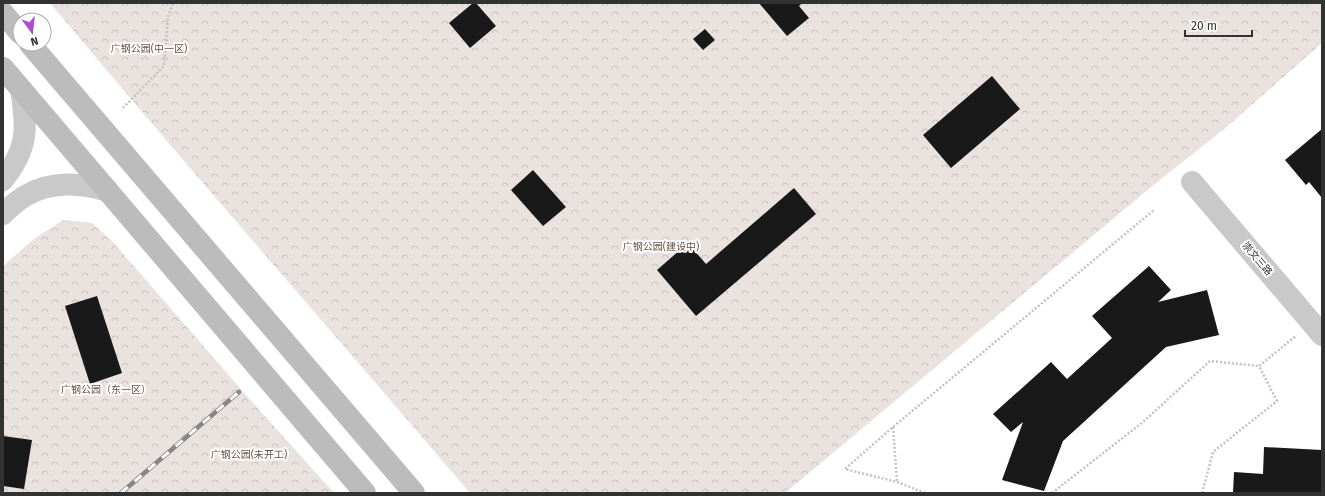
<svg xmlns="http://www.w3.org/2000/svg" width="1325" height="496" font-family="'Fira Sans','Noto Sans SC',sans-serif">
	<defs>
		<pattern id="park-crowns" width="20" height="18" patternUnits="userSpaceOnUse"><rect width="20" height="18" fill="#eae2df"/><path d="M2 6a3 3 0 1 1 6 0M12 15a3 3 0 1 1 6 0" fill="none" stroke="#c9c2c0"/></pattern>
	</defs>
	<rect width="100%" height="100%" fill="#fff"/>
	<!-- park -->
	<g fill="url(#park-crowns)">
		<path d="M50 3H1322V43L1223 130 1156 183 785 493H470C330 329 188 168 50 3Z"/>
		<polygon points="63,220 92,223 112,241 253,403 334,493 3,493 3,266 34,239"/>
	</g>
	<!-- building -->
	<g fill="#191919">
		<polygon points="473,3 476,3 496,26 470,48 449,23"/>
		<polygon points="759,3 802,3 799,6 809,18 787,36"/>
		<polygon points="705,29 715,40 703,50 693,39"/>
		<polygon points="992,76 1020,109 951,168 923,135"/>
		<polygon points="1322,129 1322,198 1309,182 1306,185 1285,160"/>
		<polygon points="533,170 566,207 543,226 511,190"/>
		<polygon points="794,188 816,214 696,316 657,270 688,243 706,264"/>
		<polygon points="1149,266 1171,290 1158,302 1207,290 1219,335 1166,347 1063,441 1044,491 1002,480 1023,422 1011,432 993,414 1051,362 1067,379 1112,338 1092,316"/>
		<polygon points="97,296 122,373 90,384 65,306"/>
		<polygon points="3,436 32,440 24,489 3,486"/>
		<polygon points="1264,447 1322,450 1322,493 1233,493 1234,472 1263,474"/>
	</g>
	<g fill="none" stroke-linecap="round" stroke-linejoin="round">
		<!-- path -->
		<g stroke="#c2c2c2" stroke-width="2.5" stroke-dasharray="2 2" stroke-linecap="butt">
			<polyline points="123,108 164,66 168,17 173,3"/>
			<polyline points="893,427 897,482"/>
			<polyline points="925,493 897,482 845,469 893,427 1154,210"/>
			<polyline points="1052,493 1143,422 1210,361 1259,366"/>
			<polyline points="1202,493 1213,452 1277,401 1259,366 1296,336"/>
		</g>
		<!-- tertiary -->
		<g stroke="#c9c9c9" stroke-width="22">
			<path d="M3 180C29 147 27 128 21 89"/>
			<polyline points="1192,182 1322,335"/>
			<path d="M3 214C10 207 17 201 25 196 50 181 81 182 108 191"/>
		</g>
		<!-- secondary -->
		<g stroke="#bcbcbc" stroke-width="22">
			<polyline points="3,13 20,33"/>
			<polyline points="30,44 414,493"/>
			<polyline points="3,68 365,493"/>
		</g>
		<!-- rail casing -->
		<g stroke="#878787" stroke-width="4.5">
			<polyline id="rail" points="121,493 239,392"/>
		</g>
		<!-- rail -->
		<use href="#rail" stroke="#fff" stroke-width="3" stroke-dasharray="9" stroke-linecap="butt"/>
	</g>
	<g text-anchor="middle" dominant-baseline="central" stroke-width="4" stroke-linejoin="round" paint-order="stroke">
		<!-- park labels -->
		<g font-size="10" fill="#6a5143" stroke="#fff">
			<text x="149" y="49">广钢公园(中一区)</text>
			<text x="661" y="247">广钢公园(建设中)</text>
			<text x="106" y="390">广钢公园（东一区）</text>
			<text x="249" y="455">广钢公园(未开工)</text>
		</g>
		<!-- street labels -->
		<g font-size="10" fill="#323232" stroke="#fff">
			<text transform="translate(1257 259) rotate(50)">崇文三路</text>
		</g>
	</g>
	<!-- border -->
	<rect width="1325" height="496" fill="none" stroke="#323232" stroke-width="8"/>
	<!-- north arrow -->
	<g transform="translate(32 32) rotate(165)"><circle r="19" fill="#ffffff" stroke="#adadad"/>
	<path d="M0-3L7 15L0 10L-7 15Z" fill="#af4ad3"/>
	<text y="-6" font-size="11" font-weight="bold" text-anchor="middle" fill="#323232">N</text>
	</g>
	<!-- scale -->
	<path d="M1185 30v6h67v-6" fill="none" stroke="#323232" stroke-width="2"/>
	<text x="1191" y="30" font-size="12" fill="#323232" stroke="#ffffff" stroke-width="3" paint-order="stroke">20 m</text>
</svg>
